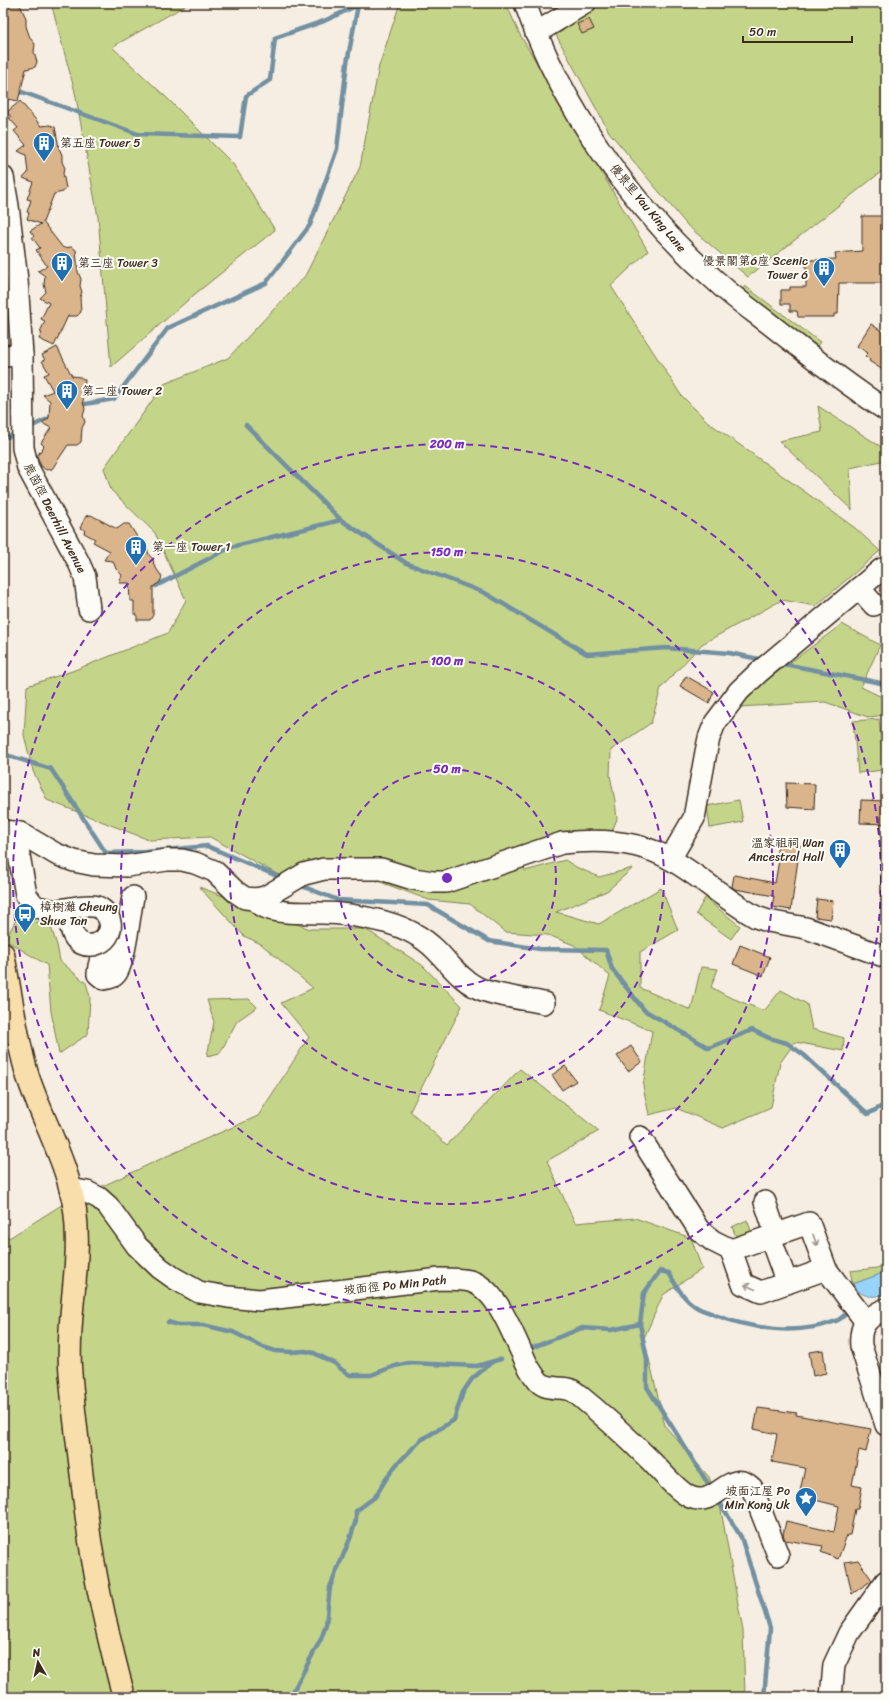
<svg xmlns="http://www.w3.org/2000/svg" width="889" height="1700" font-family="Sriracha,'LXGW WenKai TC',sans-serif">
	<rect width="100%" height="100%" fill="#f6eee2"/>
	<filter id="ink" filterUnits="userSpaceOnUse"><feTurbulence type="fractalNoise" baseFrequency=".025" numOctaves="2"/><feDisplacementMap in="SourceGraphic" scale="8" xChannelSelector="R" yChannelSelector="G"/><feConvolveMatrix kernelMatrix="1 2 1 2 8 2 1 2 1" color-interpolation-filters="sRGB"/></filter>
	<g filter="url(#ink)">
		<!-- green -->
		<g fill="#c4d589" stroke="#808054">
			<polygon points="51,3 190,3 112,47 167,98 233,164 275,230 195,294 111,367 98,217 75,92"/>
			<polygon points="400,3 506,3 519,33 648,251 611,286 681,395 708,422 855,528 880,551 816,606 782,600 702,644 661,688 651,723 611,750 610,775 615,801 617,819 610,836 600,830 570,833 521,850 525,871 565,860 576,867 599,877 633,868 607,891 556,912 599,924 661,888 678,930 640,952 640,988 691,1010 701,967 718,969 711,987 727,996 764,1011 781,990 807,1004 812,1029 844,1038 843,1051 795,1042 780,1063 771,1107 723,1128 676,1108 649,1115 643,1086 652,1031 599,1010 610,976 574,945 548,935 505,932 470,904 429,900 372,879 286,879 210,837 149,840 47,800 33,771 24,735 27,686 75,670 168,633 186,600 155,533 111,490 104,468 164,384 228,358 305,276 360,167 379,66"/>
			<polygon points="550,3 886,3 886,168 748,277 687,225 609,132 556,35 564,30"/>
			<polygon points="745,286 820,342 817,346 742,290"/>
			<polygon points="818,406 886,450 886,460 850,468 852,510 779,441 822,432"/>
			<polygon points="842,624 880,645 861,687 886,699 886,715 868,717 825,702 738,707 767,680"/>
			<polygon points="879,719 884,770 858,773 853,721"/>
			<polygon points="739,800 743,822 710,828 707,806"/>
			<polygon points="199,887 310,929 365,929 422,965 462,1006 410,1111 447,1145 520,1069 599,1131 547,1161 575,1223 635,1218 691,1238 702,1269 663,1295 644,1338 665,1426 709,1477 721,1510 743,1631 745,1697 3,1697 3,1232 9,1238 60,1206 167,1156 258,1116 309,1037 281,1003 313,988 261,944 244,936"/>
			<polygon points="705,898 740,926 731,939 696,914"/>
			<polygon points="24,905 37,923 46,913 57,945 60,961 86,983 90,997 88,1034 59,1054 51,1011 47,965 5,940"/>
			<polygon points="249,999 257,1007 237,1021 220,1053 207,1056 214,1022 207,1000"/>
			<polygon points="747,1220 753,1235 738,1241 732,1227"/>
			<polygon points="886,1264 886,1272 853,1284 850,1271 877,1268"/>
		</g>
		<!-- water -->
		<path fill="#97d4f8" stroke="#7290a1" d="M886 1272V1294C872 1298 861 1298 853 1284Z"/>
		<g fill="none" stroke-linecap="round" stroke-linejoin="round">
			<!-- stream -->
			<g stroke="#7290a1" stroke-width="4.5">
				<polyline points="3,99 22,92 138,134 240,137 246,96 270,80 275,38 324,21 358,5"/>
				<polyline points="79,405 114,399 168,328 266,283 310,225 337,149 347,63 358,5"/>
				<polyline points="246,425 341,520 406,563 485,593 587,654 666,648 729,653 764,660"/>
				<polyline points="28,428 54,416"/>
				<polyline points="8,437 18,433"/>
				<polyline points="156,586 231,547 341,520"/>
				<polyline points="779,663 886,684"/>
				<polyline points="3,754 51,769 106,853 145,852 207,846 284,879"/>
				<polyline points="299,885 338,900 428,905 489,941 540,949 606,950 612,969 644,1010 709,1048 752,1030 769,1038 787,1043 804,1055 868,1114 886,1104"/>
				<polyline points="168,1322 178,1325 203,1325 233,1332 263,1347 275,1351 291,1352 305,1351 314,1353 336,1364 341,1369 350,1375 371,1375 395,1366 409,1363 477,1366 501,1359"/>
				<polyline points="526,1350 582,1328 611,1330 640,1324"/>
				<path d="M712 1490 647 1387V1359L640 1324 644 1293 660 1271 669 1273C676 1286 684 1300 698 1308 703 1311 709 1312 715 1315 752 1329 797 1336 836 1321 841 1320 846 1313 850 1310"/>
				<polyline points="717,1498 741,1537 770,1628 764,1697"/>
				<polyline points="290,1697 321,1639 326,1625 330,1587 350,1539 356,1520 356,1511 375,1497 386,1479 396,1465 421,1440 454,1420 463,1392 472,1379 492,1362"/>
			</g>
		</g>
		<!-- building -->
		<g fill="#dab58c" stroke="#3b2a1e">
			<polygon points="3,3 19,3 26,18 26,26 30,38 35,44 34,52 37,62 35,67 26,69 18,101 3,98"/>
			<polygon points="589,19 594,29 582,34 577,24"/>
			<polygon points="20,101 41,126 50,125 55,127 59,148 62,155 62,162 65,168 63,173 66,188 63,192 54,194 43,222 63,248 72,247 76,250 78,272 81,279 80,286 82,292 80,297 81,312 77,316 68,316 54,346 39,339 42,333 40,332 45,321 41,319 49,303 40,298 46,292 44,284 45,276 38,271 47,266 36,250 40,248 32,237 34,236 30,231 41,224 27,219 29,213 27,212 31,200 27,199 33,182 23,178 28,173 26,155 18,151 26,145 14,131 18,128 9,118 11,117 7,112"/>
			<polygon points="862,216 885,216 886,217 886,283 839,283 838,314 834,314 834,317 798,317 797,311 790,311 790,304 781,304 781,290 790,290 790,287 806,287 806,262 811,261 811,260 836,259 835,253 862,251"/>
			<polygon points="871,324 886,334 886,372 869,361 870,359 865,356 868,353 857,346"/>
			<polygon points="57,347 72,376 80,377 85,380 83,402 85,409 83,416 85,422 82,428 81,442 77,445 68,445 52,469 46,470 41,466 37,456 44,446 41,443 51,428 42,423 49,418 50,401 43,395 53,391 44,375 49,373 42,361 45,360 42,355"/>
			<polygon points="91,515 117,529 124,524 129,524 141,543 147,548 149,555 153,559 154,565 162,577 160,582 153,587 153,615 150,620 137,620 137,614 134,614 134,601 130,601 129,583 119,583 122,575 116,569 113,561 104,560 110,551 93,542 95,539 84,533 85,530 80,528 86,516"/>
			<polygon points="686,676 714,692 709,703 680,686"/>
			<polygon points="786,783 815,784 814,809 787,807"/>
			<polygon points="861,800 886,801 886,824 860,823"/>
			<polygon points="778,842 800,845 791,910 772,907 774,896 735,889 732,887 734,875 775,883 779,860 776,860"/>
			<polygon points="817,899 833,901 831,919 815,917"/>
			<polygon points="740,945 770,957 763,976 733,964"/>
			<polygon points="631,1046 642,1062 628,1071 617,1056"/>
			<polygon points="565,1066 576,1081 562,1090 552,1075"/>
			<polygon points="823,1350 826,1373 813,1376 809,1352"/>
			<polygon points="758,1408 797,1413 796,1415 871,1429 866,1452 859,1450 852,1485 862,1487 858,1509 855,1509 850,1535 847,1535 838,1559 821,1552 823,1546 785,1540 783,1535 786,1521 834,1532 839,1506 799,1496 805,1468 772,1462 777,1434 754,1429"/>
			<polygon points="858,1560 872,1580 852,1594 845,1562"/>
		</g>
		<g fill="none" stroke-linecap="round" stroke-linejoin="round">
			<!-- minor casing -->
			<g stroke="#3b2a1e" stroke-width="24">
				<g id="minor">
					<path d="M525 3C561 107 634 210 717 282 734 298 753 311 771 325 809 355 846 384 886 410"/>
					<polyline points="536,33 585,3"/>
					<polyline points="3,177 8,206 17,280 22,355 23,448 28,468 79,563 85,577 89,609"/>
					<polyline points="3,356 22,355"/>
					<polyline points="859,588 874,605"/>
					<path d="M3 831 20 833 56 854 74 861 94 865 127 866 167 860H182L195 863 214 871 236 892 245 898 256 899 265 897 304 874 324 869H381L413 879 433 882H446L562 843C598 839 638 840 670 859 700 876 726 900 756 917L768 921 806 928 886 957"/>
					<polyline points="15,832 26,895 33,904 37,907 55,911"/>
					<polyline points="670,859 694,818 706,752 709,738 715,723 739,691 759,672 882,569"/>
					<path d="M256 899C260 907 271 910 279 911 293 914 308 912 322 913 343 913 365 917 385 922 403 927 422 936 436 950 448 962 459 978 476 987 490 995 526 999 544 1003"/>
					<path d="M110 925 99 966 98 974 104 979C110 978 114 977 117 972 126 956 129 916 133 897"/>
					<polyline points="3,1030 7,1031 17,1030"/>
					<polyline points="640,1137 699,1230 713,1241 731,1250"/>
					<path d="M70 1189 87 1192 99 1198 108 1206 137 1246 160 1268 174 1278 199 1292 228 1297 260 1300 440 1279C450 1279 461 1279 470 1281 497 1289 511 1331 522 1353 526 1363 532 1374 539 1382 549 1392 566 1384 576 1393 602 1414 627 1437 650 1460 661 1471 677 1491 690 1497 717 1509 729 1466 752 1488L778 1555"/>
					<polyline points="765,1202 776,1235"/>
					<polyline points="770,1237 787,1283"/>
					<polyline points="826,1269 761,1292 743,1284 731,1250 809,1223 826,1269 866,1322"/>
					<path d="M886 1309C867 1317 859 1325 861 1346L886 1425"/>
					<polyline points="831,1697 834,1665 849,1633 886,1581"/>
				</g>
			</g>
			<!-- major casing -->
			<g stroke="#3b2a1e" stroke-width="25">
				<path id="major" d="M3 954C11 995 16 1038 28 1077 43 1122 68 1163 75 1210 82 1262 67 1314 70 1366 72 1398 76 1429 80 1461 83 1487 86 1514 90 1541 98 1594 110 1645 124 1697"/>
			</g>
			<!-- minor -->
			<use href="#minor" stroke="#fdfcf7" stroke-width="21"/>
			<!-- major -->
			<use href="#major" stroke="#f8deab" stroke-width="22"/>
			<!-- minor-bridge casing -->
			<g stroke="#3b2a1e" stroke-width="24" stroke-linecap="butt">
				<path id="minor-bridge" d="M55 911C67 909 81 905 92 906 98 906 104 910 107 915 123 941 78 961 71 928"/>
			</g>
			<!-- minor-bridge -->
			<use href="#minor-bridge" stroke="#fdfcf7" stroke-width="21"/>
		</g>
		<!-- one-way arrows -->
		<defs><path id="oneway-shaft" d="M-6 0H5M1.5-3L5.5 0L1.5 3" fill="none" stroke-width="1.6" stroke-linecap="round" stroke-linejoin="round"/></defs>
		<g stroke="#9c938a">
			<use href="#oneway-shaft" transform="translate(815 1240) rotate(70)"/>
			<use href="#oneway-shaft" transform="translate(750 1287) rotate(-156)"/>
		</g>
	</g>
	<!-- distance rings -->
	<g fill="none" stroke="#7b2cbf" stroke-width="2" stroke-dasharray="7 5">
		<circle cx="447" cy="878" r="109"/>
		<circle cx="447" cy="878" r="217"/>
		<circle cx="447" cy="878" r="326"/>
		<circle cx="447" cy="878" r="434"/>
	</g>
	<!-- icons -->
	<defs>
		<g id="building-pin" transform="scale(1.15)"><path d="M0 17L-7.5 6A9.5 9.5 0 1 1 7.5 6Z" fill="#1f6fb2" stroke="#fdfcf7"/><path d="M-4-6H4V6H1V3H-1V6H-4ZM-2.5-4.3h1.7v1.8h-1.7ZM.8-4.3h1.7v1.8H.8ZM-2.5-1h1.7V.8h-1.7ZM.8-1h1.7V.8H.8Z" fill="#fff"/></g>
		<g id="bus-pin" transform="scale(1.15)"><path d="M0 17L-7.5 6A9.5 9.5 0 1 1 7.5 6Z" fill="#1f6fb2" stroke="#fdfcf7"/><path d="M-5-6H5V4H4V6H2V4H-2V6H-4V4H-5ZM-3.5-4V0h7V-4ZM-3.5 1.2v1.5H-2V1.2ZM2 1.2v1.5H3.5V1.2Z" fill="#fff"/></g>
		<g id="sight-pin" transform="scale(1.15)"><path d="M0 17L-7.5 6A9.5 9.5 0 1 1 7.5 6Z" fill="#1f6fb2" stroke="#fdfcf7"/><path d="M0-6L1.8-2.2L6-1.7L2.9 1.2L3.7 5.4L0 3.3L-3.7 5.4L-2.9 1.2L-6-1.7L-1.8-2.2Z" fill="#fff"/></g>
	</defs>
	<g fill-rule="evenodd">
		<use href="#building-pin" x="44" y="143"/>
		<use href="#building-pin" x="62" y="263"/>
		<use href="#building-pin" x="824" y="268"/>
		<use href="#building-pin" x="67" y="391"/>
		<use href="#building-pin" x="136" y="547"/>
		<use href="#building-pin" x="840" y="850"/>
		<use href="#bus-pin" x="25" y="914"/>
		<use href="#sight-pin" x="806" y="1498"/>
	</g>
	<g text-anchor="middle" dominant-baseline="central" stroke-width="4" stroke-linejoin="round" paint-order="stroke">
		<!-- poi labels -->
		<g font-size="12" fill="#3b2a1e" stroke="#fdfcf7" text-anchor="start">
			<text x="60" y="143">第五座 Tower 5</text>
			<text x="808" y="261" text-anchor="end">優景閣第6座 Scenic<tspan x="808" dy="14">Tower 6</tspan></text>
			<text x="78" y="263">第三座 Tower 3</text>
			<text x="82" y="391">第二座 Tower 2</text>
			<text x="152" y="547">第一座 Tower 1</text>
			<text x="824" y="843" text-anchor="end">溫家祖祠 Wan<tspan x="824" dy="14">Ancestral Hall</tspan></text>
			<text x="40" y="907">樟樹灘 Cheung<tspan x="40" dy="14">Shue Tan</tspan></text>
			<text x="790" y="1491" text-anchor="end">坡面江屋 Po<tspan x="790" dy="14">Min Kong Uk</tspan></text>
		</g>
		<!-- street labels -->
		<g font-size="12" fill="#3b2a1e" stroke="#fdfcf7">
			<text transform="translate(648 208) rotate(50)">優景里 Yau King Lane</text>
			<text transform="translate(55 518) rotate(63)">鹿茵徑 Deerhill Avenue</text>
			<text transform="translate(395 1285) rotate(-6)">坡面徑 Po Min Path</text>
		</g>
	</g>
	<circle cx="447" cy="878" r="6" fill="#7b2cbf" stroke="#fdfcf7" stroke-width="2"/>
	<g font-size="12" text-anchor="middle" font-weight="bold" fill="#7b2cbf" stroke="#fdfcf7" stroke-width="4" stroke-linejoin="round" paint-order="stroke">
		<text x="447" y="448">200 m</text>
		<text x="447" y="556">150 m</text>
		<text x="447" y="665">100 m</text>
		<text x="447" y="773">50 m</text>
	</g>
	<!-- margin -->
	<rect width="889" height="1700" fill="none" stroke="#fdfcf7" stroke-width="16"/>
	<rect x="8" y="8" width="873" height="1684" fill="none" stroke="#3b2a1e" stroke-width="1.5" filter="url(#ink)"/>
	<!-- north arrow -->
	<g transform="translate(38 1662) rotate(351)" stroke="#fdfcf7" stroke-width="3" paint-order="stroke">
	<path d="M0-3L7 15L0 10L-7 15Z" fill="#3b2a1e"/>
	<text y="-6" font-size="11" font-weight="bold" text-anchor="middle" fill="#3b2a1e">N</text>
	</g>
	<!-- scale -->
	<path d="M743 36v6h109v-6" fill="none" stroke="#3b2a1e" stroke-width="2"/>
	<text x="749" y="36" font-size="12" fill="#3b2a1e" stroke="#fdfcf7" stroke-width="3" paint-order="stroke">50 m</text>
</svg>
